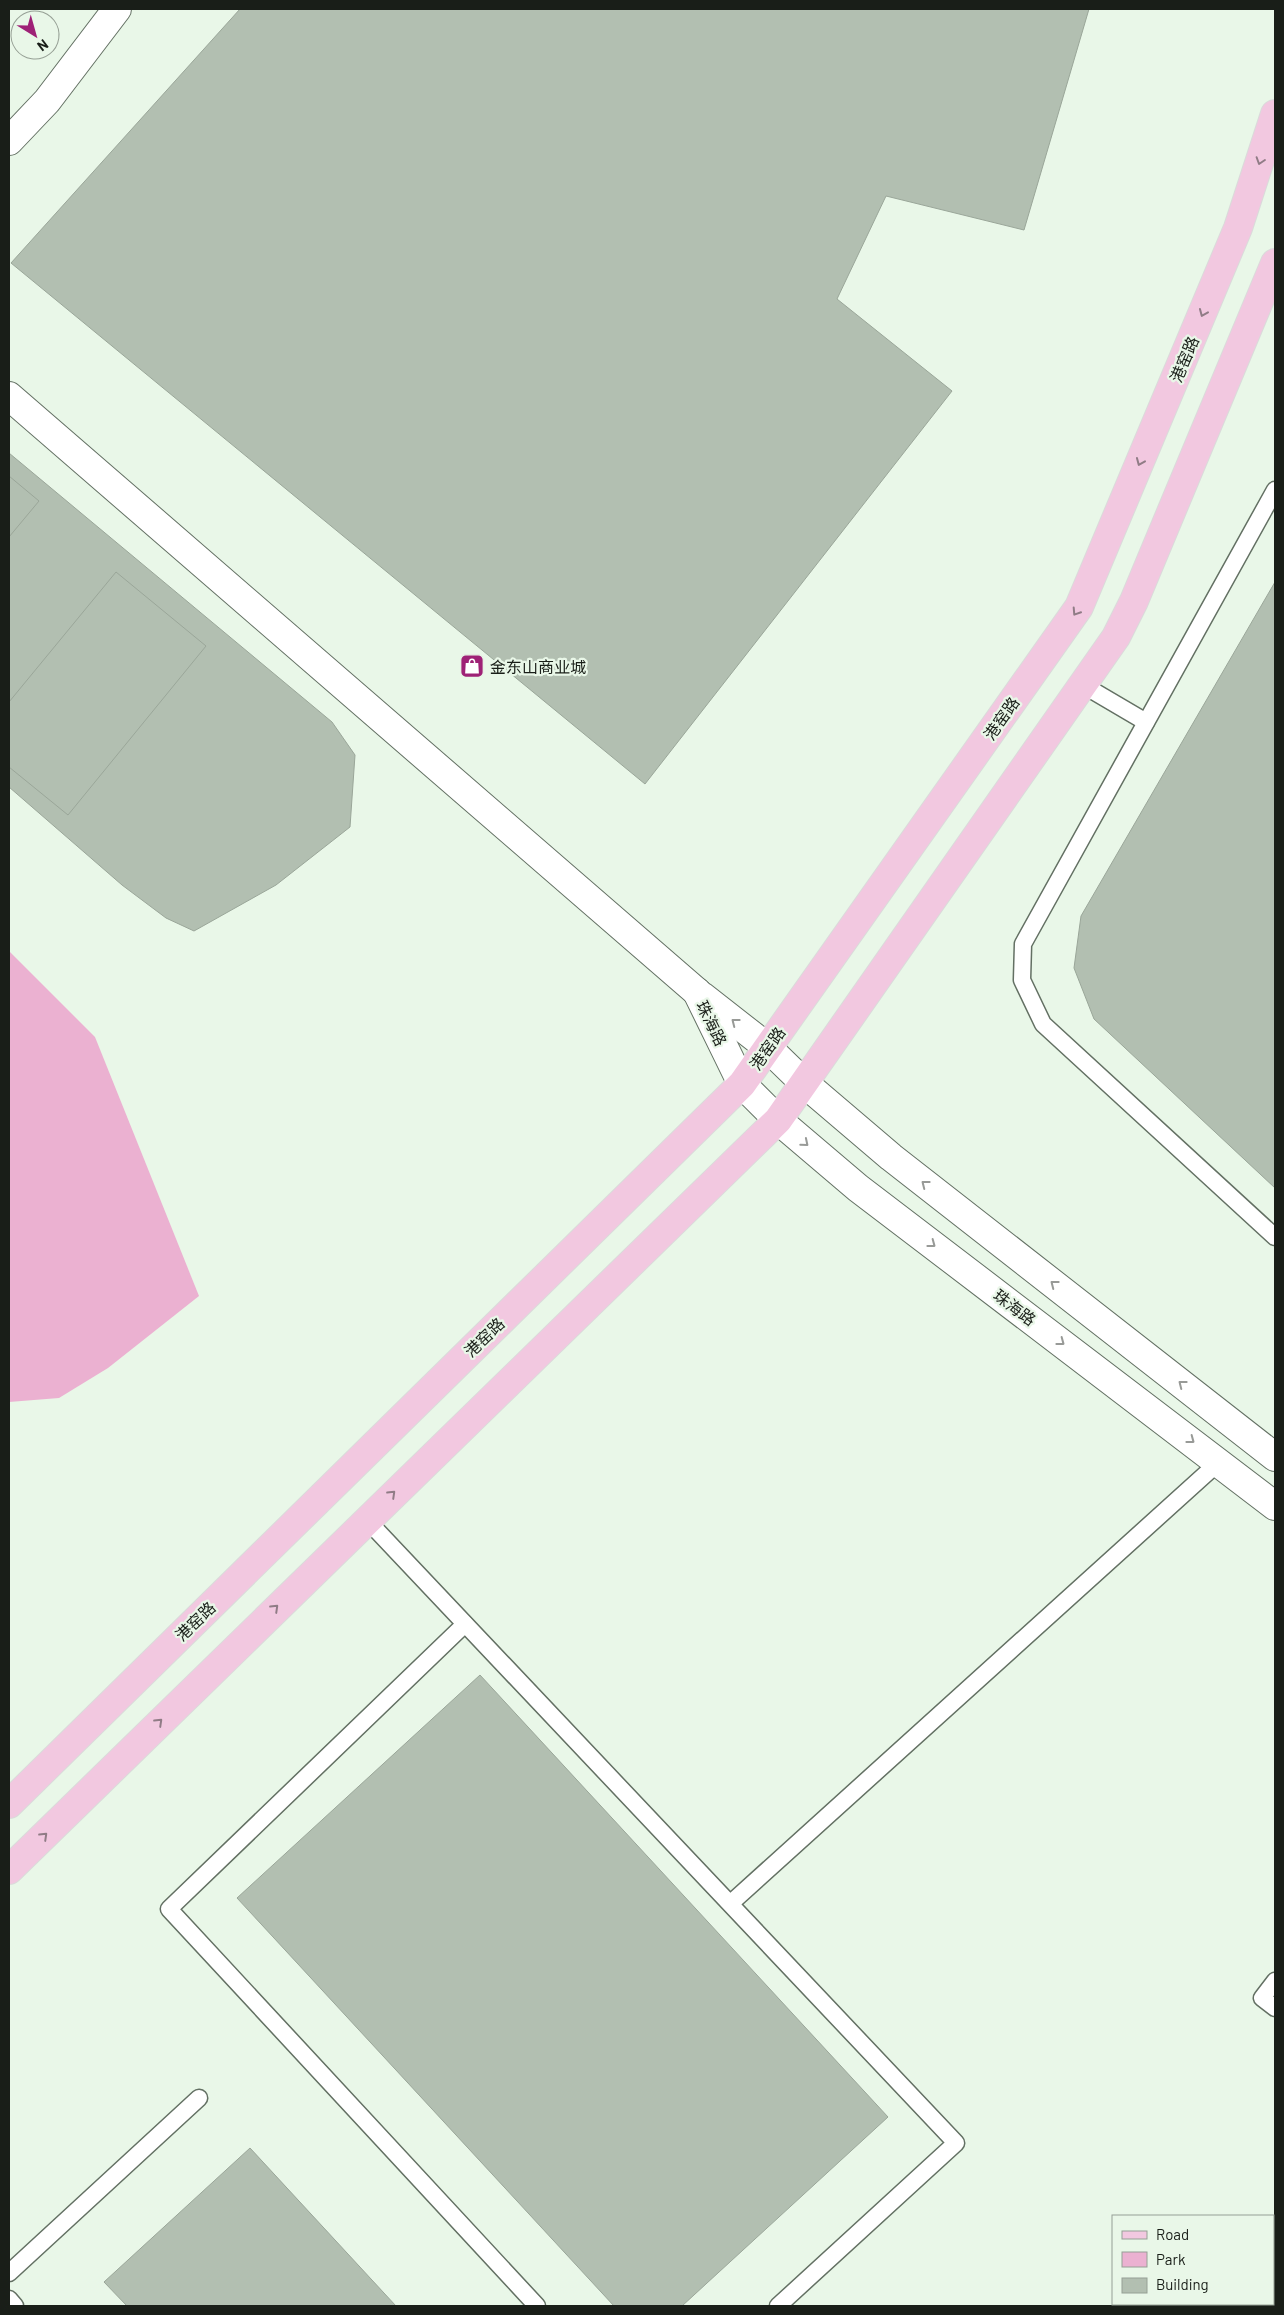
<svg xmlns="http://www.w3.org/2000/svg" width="1284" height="2315" font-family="Barlow,'Noto Sans SC',sans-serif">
	<rect width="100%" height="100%" fill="#e9f7e8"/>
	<!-- green -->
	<polygon fill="#ebb1d1" points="9,951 95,1037 199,1296 108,1368 59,1398 9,1402"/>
	<!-- building -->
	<g fill="#b2bfb1" stroke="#9aa699">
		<polygon points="240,9 1089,9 1024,230 886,196 837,299 952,391 645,784 11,263"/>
		<polygon points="9,453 332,722 355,755 350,827 276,885 194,931 166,918 122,885 9,787"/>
		<polygon points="9,476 39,501 9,537"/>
		<polygon points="116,572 206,646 68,815 9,767 9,702"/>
		<polygon points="1275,582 1275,1188 1094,1019 1074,968 1081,916"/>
		<polygon points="480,1675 888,2117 682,2306 614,2306 237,1898"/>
		<polygon points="250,2148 396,2306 127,2306 104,2282"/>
	</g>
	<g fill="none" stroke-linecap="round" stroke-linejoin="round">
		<!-- service casing -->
		<g stroke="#637063" stroke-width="19">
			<g id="service">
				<polyline points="1275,490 1023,944 1022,980 1043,1024 1275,1237"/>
				<polyline points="1083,685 1146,722"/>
				<polyline points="366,1519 956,2143 778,2306"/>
				<polyline points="465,1624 169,1909 537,2306"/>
				<polyline points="731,1903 1219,1462"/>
				<polyline points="1275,1981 1262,1998 1275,2008"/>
				<polyline points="9,2273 199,2098"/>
				<polyline points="1273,2289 1275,2289"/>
				<polyline points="9,2299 15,2306"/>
				<polyline points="1149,2306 1152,2304"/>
				<polyline points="1178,2306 1178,2304"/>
			</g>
		</g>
		<!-- minor casing -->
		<g stroke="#637063" stroke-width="30">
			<g id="minor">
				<polyline points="9,141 47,101 117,9"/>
				<polyline points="9,396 697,992"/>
			</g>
		</g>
		<!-- secondary casing -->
		<g stroke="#637063" stroke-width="30">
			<g id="secondary">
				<polyline points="697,992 742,1084 778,1120 858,1188 1275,1506"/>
				<polyline points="702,996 767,1047 803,1082 891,1157 1275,1457"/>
			</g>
		</g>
		<!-- primary casing -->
		<g stroke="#dadbda" stroke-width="30">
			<g id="primary">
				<polyline points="9,1804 742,1084 1079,607 1238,228 1275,114"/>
				<polyline points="9,1870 778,1120 1116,637 1134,601 1275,263"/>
			</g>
		</g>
		<!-- service -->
		<use href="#service" stroke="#fff" stroke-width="16"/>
		<!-- minor -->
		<use href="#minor" stroke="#fff" stroke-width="28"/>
		<!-- secondary -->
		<use href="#secondary" stroke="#fff" stroke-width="28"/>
		<!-- primary -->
		<use href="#primary" stroke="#f2c8e0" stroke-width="28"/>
	</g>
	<!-- one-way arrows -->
	<defs><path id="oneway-chevron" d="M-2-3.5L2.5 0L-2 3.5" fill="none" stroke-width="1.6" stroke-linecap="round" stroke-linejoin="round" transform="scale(1.25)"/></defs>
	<g stroke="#907c86">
		<use href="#oneway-chevron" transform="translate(1260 161) rotate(108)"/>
		<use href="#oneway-chevron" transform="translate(1203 313) rotate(113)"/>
		<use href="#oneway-chevron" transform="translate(1140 462) rotate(113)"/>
		<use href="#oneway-chevron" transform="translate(1076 612) rotate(123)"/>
		<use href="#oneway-chevron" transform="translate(392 1494) rotate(-44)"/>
		<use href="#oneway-chevron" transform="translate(275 1608) rotate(-44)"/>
		<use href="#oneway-chevron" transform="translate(159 1722) rotate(-44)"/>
		<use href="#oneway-chevron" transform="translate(44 1836) rotate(-44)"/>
	</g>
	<g stroke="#989a97">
		<use href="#oneway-chevron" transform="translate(735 1022) rotate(-142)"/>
		<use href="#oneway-chevron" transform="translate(805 1143) rotate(40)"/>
		<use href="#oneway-chevron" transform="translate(925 1184) rotate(-142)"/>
		<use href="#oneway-chevron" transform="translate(932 1244) rotate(37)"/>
		<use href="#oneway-chevron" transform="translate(1054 1284) rotate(-142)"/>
		<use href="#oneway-chevron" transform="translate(1061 1342) rotate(37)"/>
		<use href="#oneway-chevron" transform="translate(1182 1384) rotate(-142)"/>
		<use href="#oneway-chevron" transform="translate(1191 1440) rotate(37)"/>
	</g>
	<!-- icons -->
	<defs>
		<g id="shop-square" transform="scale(1.25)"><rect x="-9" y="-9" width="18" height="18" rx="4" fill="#9e2176" stroke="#e9f7e8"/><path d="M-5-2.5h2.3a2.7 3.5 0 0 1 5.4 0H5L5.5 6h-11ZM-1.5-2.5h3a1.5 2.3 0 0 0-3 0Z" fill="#fff"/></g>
	</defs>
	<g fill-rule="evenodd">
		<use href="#shop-square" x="472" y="666"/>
	</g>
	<g text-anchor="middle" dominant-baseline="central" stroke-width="4.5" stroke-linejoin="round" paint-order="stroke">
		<!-- street labels -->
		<g font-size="16" fill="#191e18" stroke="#e9f7e8">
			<text transform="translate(1184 359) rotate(-67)">港窑路</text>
			<text transform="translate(1001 718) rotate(-55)">港窑路</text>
			<text transform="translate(712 1023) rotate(64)">珠海路</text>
			<text transform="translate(767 1048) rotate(-55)">港窑路</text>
			<text transform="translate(1015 1307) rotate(37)">珠海路</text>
			<text transform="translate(484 1337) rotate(-44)">港窑路</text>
			<text transform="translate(195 1621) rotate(-44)">港窑路</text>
		</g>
		<!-- poi labels -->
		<g font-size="16" fill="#191e18" stroke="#e9f7e8" text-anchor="start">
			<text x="490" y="666">金东山商业城</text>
		</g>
	</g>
	<!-- border -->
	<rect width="1284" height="2315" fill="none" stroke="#191e18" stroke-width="20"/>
	<!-- legend -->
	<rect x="1112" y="2215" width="162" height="90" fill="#e9f7e8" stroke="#96a095"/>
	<rect x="1122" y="2231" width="25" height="8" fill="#f2c8e0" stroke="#96a095"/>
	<text x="1156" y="2240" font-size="15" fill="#191e18">Road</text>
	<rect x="1122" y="2252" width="25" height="15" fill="#ebb1d1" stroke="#96a095"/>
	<text x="1156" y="2265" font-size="15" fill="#191e18">Park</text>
	<rect x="1122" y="2278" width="25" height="15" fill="#b2bfb1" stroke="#96a095"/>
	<text x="1156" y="2290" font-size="15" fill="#191e18">Building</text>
	<!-- north arrow -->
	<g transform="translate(35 35) rotate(143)"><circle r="24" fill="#e9f7e8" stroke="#96a095"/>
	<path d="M0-4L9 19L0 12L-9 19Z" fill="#9e2176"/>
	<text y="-8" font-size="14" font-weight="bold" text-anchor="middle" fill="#191e18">N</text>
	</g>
</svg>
